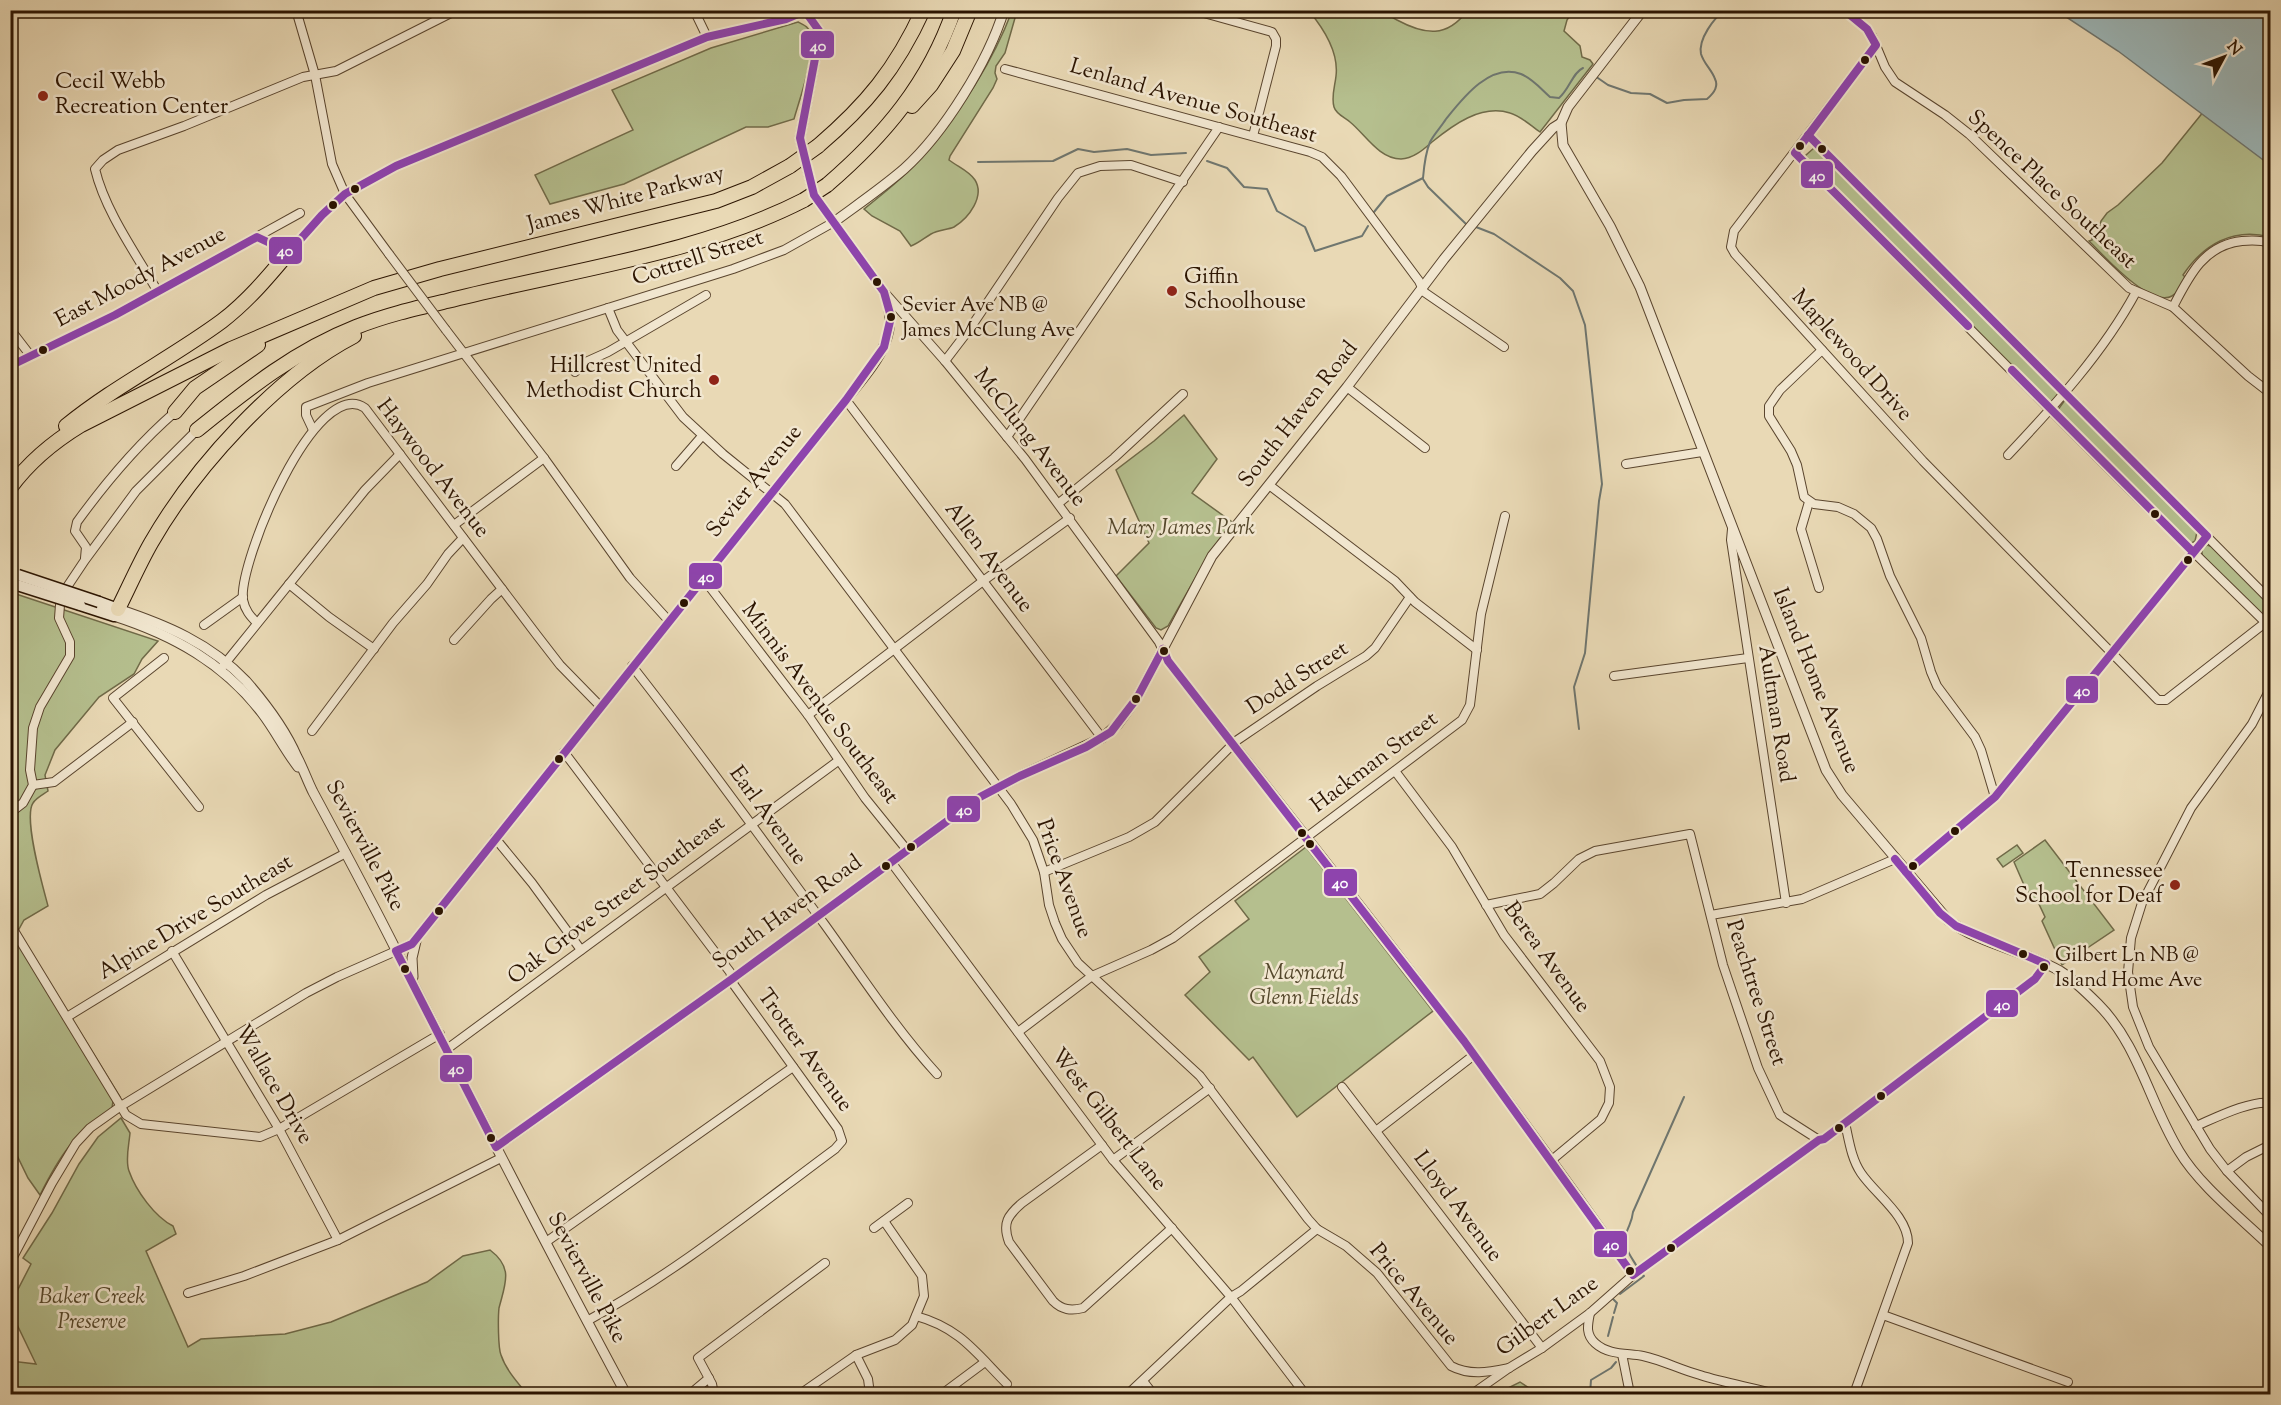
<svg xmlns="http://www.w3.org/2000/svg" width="2281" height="1405" font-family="'Sorts Mill Goudy',serif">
	<rect width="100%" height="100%" fill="#e9d9b5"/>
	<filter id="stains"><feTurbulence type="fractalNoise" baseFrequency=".00333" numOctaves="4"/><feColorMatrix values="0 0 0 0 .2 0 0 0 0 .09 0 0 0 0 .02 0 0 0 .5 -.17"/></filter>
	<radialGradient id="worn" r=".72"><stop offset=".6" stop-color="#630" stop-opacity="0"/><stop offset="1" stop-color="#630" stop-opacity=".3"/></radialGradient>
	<!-- green -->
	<g fill="#b5bf8e" stroke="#706a48" stroke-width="1.5">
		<path d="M1012 11H1017L1005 53 996 66 995 73 997 79 993 88 950 156 949 160C958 167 969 171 975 180 985 196 969 218 954 227 947 230 938 230 931 234 924 238 919 243 911 246L900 231 872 216 864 209C884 193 903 178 920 159 957 116 992 64 1012 11Z"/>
		<path d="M1309 11C1328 10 1364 7 1380 10 1386 12 1391 17 1397 20 1425 35 1447 38 1467 11H1573L1567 20 1564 31 1580 46 1582 57 1590 60 1593 64 1540 132C1531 126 1521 116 1510 113 1481 104 1453 125 1432 142 1424 149 1413 159 1401 159 1379 159 1365 134 1350 122 1344 117 1336 114 1334 107 1331 97 1335 86 1336 76 1339 52 1324 29 1309 11Z"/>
		<path d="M798 22C804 25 809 27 811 34 817 50 799 101 794 119L768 127H746L624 184 550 204 535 175 633 130 612 90 711 48Z"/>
		<path d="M2204 111 2270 155V237C2233 227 2203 245 2183 275L2185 277C2182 284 2178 293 2172 296 2150 308 2103 255 2089 241L2092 240V235L2098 233 2101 221 2107 213 2118 205 2162 163Z"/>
		<polygon points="1814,148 2058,391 2059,393 2052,402 2048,402 1807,160 1805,156"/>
		<polygon points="2065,400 2197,532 2195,541 2190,544 2057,411"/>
		<polygon points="1184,415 1217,459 1192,493 1232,522 1209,554 1168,626 1161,630 1156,628 1116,576 1149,543 1116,470 1154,441"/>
		<polygon points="2207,545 2213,547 2270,604 2270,610 2268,614 2261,615 2202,556 2202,549"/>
		<path d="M10 592 158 641 142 659 134 674 99 697 55 750 45 775 48 791C44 794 36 798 33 803 23 818 43 887 48 906L24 920 18 931 120 1097 113 1101 112 1108C74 1134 60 1155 40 1195L28 1178 10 1141Z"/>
		<polygon points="2045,840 2114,930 2062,965 2042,921 2045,917 2037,900 2034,901 2024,885 2014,862"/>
		<polygon points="2017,845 2023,853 2003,867 1997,859"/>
		<polygon points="1306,847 1433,1011 1297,1117 1253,1057 1249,1060 1185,995 1210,972 1199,957 1249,919 1235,901"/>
		<path d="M121 1118 130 1133C129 1145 125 1160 129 1171 136 1191 155 1217 173 1226L176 1234 146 1251 188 1347 201 1339 285 1334 331 1322 427 1282 463 1256 490 1250C514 1268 505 1284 499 1308 498 1317 498 1348 501 1355 506 1370 518 1383 527 1394H11V1361L36 1364 11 1312V1303L31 1264 23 1258 52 1213 79 1164 98 1137Z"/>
		<polygon points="1520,1382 1538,1394 1496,1394"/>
	</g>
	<!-- water -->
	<polygon fill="#9cb7b9" stroke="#6f766f" stroke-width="1.5" points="2057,11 2270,11 2270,165 2118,51"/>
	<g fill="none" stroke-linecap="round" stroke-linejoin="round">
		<!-- stream -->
		<g stroke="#6f766f" stroke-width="2">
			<path d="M1595 76 1608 85 1631 93 1650 94 1667 103 1684 100 1707 99C1713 94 1719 87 1715 79 1712 70 1704 64 1701 54 1698 39 1714 18 1725 10"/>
			<polyline points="1207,161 1227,168 1244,187 1267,189 1277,211 1305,227 1315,251 1362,236 1368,226"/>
			<polyline points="978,162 1053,161 1078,149 1094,152 1127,149 1151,155 1186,153"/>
			<polyline points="1423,179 1428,187 1466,224"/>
			<path d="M1374 212 1387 196 1423 178C1424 166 1425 154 1430 142 1434 134 1441 127 1446 119 1462 99 1490 62 1521 74 1533 79 1541 89 1550 97L1559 98C1569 90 1573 72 1583 68"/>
			<polyline points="1476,227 1494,234 1560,278 1573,291 1585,325 1602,484 1599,501 1585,653 1574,687 1579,729"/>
			<path d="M1636 1265C1630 1255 1621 1244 1627 1231 1630 1223 1632 1221 1633 1212L1684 1097"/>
			<polyline points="1620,1294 1644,1276 1643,1275"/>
			<polyline points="1613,1299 1617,1303 1614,1313"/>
			<polyline points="1608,1336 1613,1317"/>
			<polyline points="1590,1394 1591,1380 1611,1368 1616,1362"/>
		</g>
		<!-- minor casing -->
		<g stroke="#5a452e" stroke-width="10">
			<g id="minor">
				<polyline points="296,10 315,75 332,164 345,194 389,254"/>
				<polyline points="694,10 707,37"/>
				<polyline points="1193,10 1272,32 1276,39 1276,46 1253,136"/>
				<polyline points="1843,10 1862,24 1872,36 1885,67 1895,82 1945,115 1969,134 2129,288 2173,307 2248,376 2270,393"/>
				<polyline points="1876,45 1734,231 1731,247 1735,254 1923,461 2158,700 2166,700 2270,619"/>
				<polyline points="1005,69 1310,152 1322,157 1341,176 1419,281 1424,292 1504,347"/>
				<polyline points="1808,135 2270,600"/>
				<polyline points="1795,153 2130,490 2270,627"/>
				<polyline points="257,237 289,252 322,215 345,194 396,166 707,37 786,19 806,10"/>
				<path d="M158 292C136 254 105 211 95 169L103 160 118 150 184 126 303 77 336 71 457 10"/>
				<path d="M885 293 945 361 1025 459 1159 642 1168 661C1327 862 1487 1064 1633 1275"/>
				<path d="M2173 307C2189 276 2204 245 2242 241 2252 240 2261 240 2270 243"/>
				<path d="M608 308 617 330 683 417 723 454 785 504 1011 804 1033 840 1044 872 1049 905 1055 923 1062 939 1078 963 1200 1076 1308 1219 1317 1229 1346 1246 1377 1273 1451 1366C1470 1376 1489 1372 1509 1368"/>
				<polyline points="10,329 30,355"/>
				<polyline points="446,330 544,458 630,578 669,621"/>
				<polyline points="1822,350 1780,390 1769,406 1769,416 1791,451 1797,465 1804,497 1814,504 1838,507 1854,514 1871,528 1877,539 1890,576 1921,638 1931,672 1937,686 1975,737 1981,750 1995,797"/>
				<polyline points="945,361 971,327 1058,198 1078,173 1100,166 1131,165 1183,182"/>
				<polyline points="10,366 115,315 300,213"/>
				<polyline points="575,372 588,361 608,352 706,295"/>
				<polyline points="1347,387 1425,448"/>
				<polyline points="846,400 1102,738"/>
				<polyline points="313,430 306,415 306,407 368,383 733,269 784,250 834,222"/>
				<polyline points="1007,437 1219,127"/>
				<path d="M2008 455C2055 405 2103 353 2136 292"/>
				<polyline points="1626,464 1702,452"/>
				<polyline points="676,466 702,436"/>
				<polyline points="1269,485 1395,581 1415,602 1477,650"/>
				<polyline points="1809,502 1801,529 1819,588"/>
				<polyline points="1059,503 1114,458 1183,394"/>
				<polyline points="454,525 544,458"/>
				<polyline points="1732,529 1731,540 1786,903"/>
				<path d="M85 558 86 547 75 531 77 522C106 482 137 445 175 412"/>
				<polyline points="703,578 808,715 865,798 907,850"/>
				<polyline points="289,584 329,617 374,649"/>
				<path d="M257 623C250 616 245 610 243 600 238 563 316 374 365 408L536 634 560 665 601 707"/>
				<polyline points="204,625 243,597"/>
				<polyline points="454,640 491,599 502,589"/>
				<polyline points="164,658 113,698 199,807"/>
				<polyline points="223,666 365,490 400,454"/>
				<path d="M632 666C699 751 761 838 825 925 861 975 895 1028 937 1074"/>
				<polyline points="1614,676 1748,658"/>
				<polyline points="2270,689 2252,724 2191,808 2142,903 2131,938 2128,972 2133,1007 2149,1047 2210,1149 2227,1171 2270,1216"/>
				<polyline points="808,715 983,581 1070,518"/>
				<polyline points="312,731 393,623 427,584 448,554 463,538"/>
				<path d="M564 752 730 972 734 985 838 1129 842 1141 835 1149C754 1209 675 1273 587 1321"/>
				<polyline points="1395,771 1452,847 1504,935 1600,1061 1610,1087 1609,1103 1601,1119 1553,1159"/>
				<polyline points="33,785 54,782 133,722"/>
				<polyline points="10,813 23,803 33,785 30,770 33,728 40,707 70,656 70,642 59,618 60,605 67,587 85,560 136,491 197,430"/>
				<polyline points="495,838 532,883 581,950"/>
				<polyline points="891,862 1113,1160 1231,1297 1305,1394"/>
				<polyline points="1044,872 1129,837 1155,822 1236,741 1317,686 1366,656 1375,648 1410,597"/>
				<polyline points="1906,872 1995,797 2207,536"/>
				<polyline points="1486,905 1540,894 1554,883 1579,859 1595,851 1690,834 1723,965 1758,1068 1780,1115 1819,1140"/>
				<polyline points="1711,915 1802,899 1895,859"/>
				<polyline points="10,924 126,1115 141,1124 260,1137 279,1129 440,1034"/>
				<polyline points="172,951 279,1129 338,1240"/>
				<polyline points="67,1017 266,895 346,853"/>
				<polyline points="1018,1032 1092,976 1151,950 1173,938 1462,720 1470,705 1481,614 1505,516"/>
				<polyline points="447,1049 838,761"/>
				<polyline points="1342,1087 1542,1348"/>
				<path d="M1845 1123C1849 1140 1851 1158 1861 1173 1875 1194 1908 1216 1908 1243L1854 1394"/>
				<path d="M2196 1126C2215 1118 2251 1100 2270 1103"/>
				<polyline points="1376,1131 1474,1055"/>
				<path d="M1102 1145 1022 1203C1008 1215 1002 1223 1009 1242L1053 1301C1062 1310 1071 1311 1083 1308L1172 1228"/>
				<polyline points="1113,1160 1210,1088"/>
				<polyline points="2227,1171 2246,1157 2270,1145"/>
				<polyline points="874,1228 908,1203"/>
				<polyline points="546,1242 793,1067"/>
				<polyline points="10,1263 52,1183 76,1143 90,1128 121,1106 306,993 337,977 396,951"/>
				<polyline points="188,1293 244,1276 338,1240 501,1158"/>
				<path d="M1590 1313C1588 1324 1585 1334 1595 1343 1608 1355 1626 1353 1643 1356 1662 1360 1681 1370 1700 1375 1725 1383 1751 1387 1776 1394"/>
				<polyline points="1883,1315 2068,1382"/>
				<path d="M916 1316C960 1328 976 1353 1007 1384"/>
				<polyline points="1622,1354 1630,1394"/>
				<polyline points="856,1355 868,1379 870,1394"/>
				<polyline points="1143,1381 1153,1394"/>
				<polyline points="690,1394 709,1378"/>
				<polyline points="707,1394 713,1389 712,1384 698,1358 825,1263"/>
				<polyline points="800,1394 856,1355 895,1340 912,1325 924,1296 922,1276 884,1221"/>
				<polyline points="942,1394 985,1362"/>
				<polyline points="1128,1394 1231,1297 1241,1291 1317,1229"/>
				<polyline points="1472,1394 1509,1368 1542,1348 1590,1313 1633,1275 1819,1140 1824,1139 2035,979 2046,964"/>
			</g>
		</g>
		<!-- tertiary casing -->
		<g stroke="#5a452e" stroke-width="11">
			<g id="tertiary">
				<path d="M1643 10 1568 107 1561 123 1563 145 1610 226 1640 287 1826 770 1842 795 1948 920C1981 945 2024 950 2060 971 2074 980 2086 992 2098 1004 2139 1045 2149 1102 2179 1151 2199 1185 2241 1218 2270 1246"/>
				<path d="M834 222C857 205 882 188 904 169 944 133 988 62 1004 10"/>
				<path d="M118 609C166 625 210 643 246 681 266 704 285 729 297 757 303 768 307 780 313 792 341 844 369 896 396 950 471 1099 547 1247 626 1394"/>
				<path d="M114 616C173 635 224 663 262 713 275 730 285 750 298 767"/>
				<path d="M396 951 412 944 846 400C872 366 903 337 884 292L814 195 805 159 800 138 820 32 805 11"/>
				<polyline points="413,977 412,958 416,941"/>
				<polyline points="496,1147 732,979 980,797 1020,776 1102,738 1118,724 1137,698 1212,556 1347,387 1444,259 1532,151 1553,128 1561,123"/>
			</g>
		</g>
		<!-- secondary casing -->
		<g stroke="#2b1401" stroke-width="13">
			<polyline id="secondary" points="80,605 114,616 118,609 99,602"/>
		</g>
		<!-- motorway casing -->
		<g stroke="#2b1401" stroke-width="16">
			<g id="motorway">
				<polyline points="912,106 931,85 953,51 970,10"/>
				<path d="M818 146C866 105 896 69 923 10"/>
				<path d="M827 185C884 136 929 83 954 10"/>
				<polyline points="175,412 195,388 258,345"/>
				<path d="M66 426C115 386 172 358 222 321 248 301 268 277 289 252"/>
				<path d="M197 430C248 389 295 351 356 327 386 315 417 308 447 301 564 271 697 255 804 200"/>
				<path d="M10 488C29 462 53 442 81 425L231 349 374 288 440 269 716 201 752 187 790 166"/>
				<path d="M118 609C129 587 139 564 151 543 194 468 277 376 354 336"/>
			</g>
		</g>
		<!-- minor -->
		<use href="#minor" stroke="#f1e6cf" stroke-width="8"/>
		<!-- tertiary -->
		<use href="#tertiary" stroke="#f1e6cf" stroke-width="9"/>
		<!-- secondary -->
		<use href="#secondary" stroke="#f1e6cf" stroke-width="10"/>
		<!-- motorway -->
		<use href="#motorway" stroke="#e9d9b5" stroke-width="14"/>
		<!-- minor-bridge casing -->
		<g stroke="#5a452e" stroke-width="10" stroke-linecap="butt">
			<polyline id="minor-bridge" points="389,254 446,330"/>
		</g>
		<!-- secondary-bridge casing -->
		<g stroke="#2b1401" stroke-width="13" stroke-linecap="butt">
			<g id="secondary-bridge">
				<polyline points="18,575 99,602"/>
				<polyline points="14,584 80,605"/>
			</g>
		</g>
		<!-- motorway-bridge casing -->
		<g stroke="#2b1401" stroke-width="16" stroke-linecap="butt">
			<g id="motorway-bridge">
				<polyline points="790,166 818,146"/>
				<polyline points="804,200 827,185"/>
			</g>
		</g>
		<!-- minor-bridge -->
		<use href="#minor-bridge" stroke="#f1e6cf" stroke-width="8"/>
		<!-- secondary-bridge -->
		<use href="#secondary-bridge" stroke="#f1e6cf" stroke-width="10"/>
		<!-- motorway-bridge -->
		<use href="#motorway-bridge" stroke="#e9d9b5" stroke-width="14"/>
		<!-- bus-1 casing -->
		<g stroke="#f1e6cf" stroke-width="12">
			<g id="bus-1">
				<polyline points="1844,10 1867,29 1876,45 1795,153 1968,326"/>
				<polyline points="1808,135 2207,536 1995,797 1906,872"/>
				<polyline points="10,366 115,315 257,237 289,252 322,215 345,194 396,166 707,37 786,19 805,11 820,32 800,138 814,195 884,292 891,317 884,347 846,400 412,944 396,951 496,1147 732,979 980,797 1020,776 1086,747 1111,732 1137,698 1163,649"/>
				<polyline points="2012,370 2193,552"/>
				<polyline points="1163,649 1168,661 1464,1041 1633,1275 1819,1140 1824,1139 2035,979 2046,964 1956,926 1940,913 1895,859"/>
			</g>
		</g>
		<!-- bus-1 -->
		<use href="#bus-1" stroke="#8e44ad" stroke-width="8"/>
	</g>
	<!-- markers -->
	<g fill="#2b1401" stroke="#f1e6cf" stroke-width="2">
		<circle cx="1865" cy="60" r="5"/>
		<circle cx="1800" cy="146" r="5"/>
		<circle cx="1822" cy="149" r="5"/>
		<circle cx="355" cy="189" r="5"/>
		<circle cx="333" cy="205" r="5"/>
		<circle cx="877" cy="282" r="5"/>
		<circle cx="891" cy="317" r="5"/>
		<circle cx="43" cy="350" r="5"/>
		<circle cx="2155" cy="514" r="5"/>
		<circle cx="2188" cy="560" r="5"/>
		<circle cx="684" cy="603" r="5"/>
		<circle cx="1164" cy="651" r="5"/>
		<circle cx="1136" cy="699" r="5"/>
		<circle cx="559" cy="759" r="5"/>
		<circle cx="1955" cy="831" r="5"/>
		<circle cx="1302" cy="833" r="5"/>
		<circle cx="1310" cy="844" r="5"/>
		<circle cx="911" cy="847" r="5"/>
		<circle cx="886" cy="866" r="5"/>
		<circle cx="1913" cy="866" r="5"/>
		<circle cx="439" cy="911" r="5"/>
		<circle cx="2023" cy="954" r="5"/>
		<circle cx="2044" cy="967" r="5"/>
		<circle cx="405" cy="969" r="5"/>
		<circle cx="1881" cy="1096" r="5"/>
		<circle cx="1839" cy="1128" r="5"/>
		<circle cx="491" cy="1138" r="5"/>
		<circle cx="1671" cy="1248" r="5"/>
		<circle cx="1630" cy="1271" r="5"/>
	</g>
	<g fill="#8f2418" stroke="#f1e6cf" stroke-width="2">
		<circle cx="43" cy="96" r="6"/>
		<circle cx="1172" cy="291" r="6"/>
		<circle cx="714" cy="380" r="6"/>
		<circle cx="2175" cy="885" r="6"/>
	</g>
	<g text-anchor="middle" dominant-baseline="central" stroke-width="5" stroke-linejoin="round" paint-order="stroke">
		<!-- bus labels -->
		<g font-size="20" fill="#2b1401" stroke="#f1e6cf" text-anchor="start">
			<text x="902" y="306">Sevier Ave NB @<tspan x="902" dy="25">James McClung Ave</tspan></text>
			<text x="2055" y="956">Gilbert Ln NB @<tspan x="2055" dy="25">Island Home Ave</tspan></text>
		</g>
		<!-- poi labels -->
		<g font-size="22" fill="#2b1401" stroke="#f1e6cf" text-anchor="start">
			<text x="55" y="83">Cecil Webb<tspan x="55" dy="25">Recreation Center</tspan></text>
			<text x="1184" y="278">Giffin<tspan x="1184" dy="25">Schoolhouse</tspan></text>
			<text x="702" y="367" text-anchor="end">Hillcrest United<tspan x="702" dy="25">Methodist Church</tspan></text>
			<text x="2163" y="872" text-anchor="end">Tennessee<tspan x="2163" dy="25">School for Deaf</tspan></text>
		</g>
		<!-- street labels -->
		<g font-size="22" fill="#2b1401" stroke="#f1e6cf">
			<text transform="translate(1193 102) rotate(16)">Lenland Avenue Southeast</text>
			<text transform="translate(2051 190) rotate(43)">Spence Place Southeast</text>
			<text transform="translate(626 200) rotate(-15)">James White Parkway</text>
			<text transform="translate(698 259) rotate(-18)">Cottrell Street</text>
			<text transform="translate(141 278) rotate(-28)">East Moody Avenue</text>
			<text transform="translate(1851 356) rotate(48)">Maplewood Drive</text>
			<text transform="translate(1299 415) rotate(-52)">South Haven Road</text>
			<text transform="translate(1029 438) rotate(52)">McClung Avenue</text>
			<text transform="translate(432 469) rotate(52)">Haywood Avenue</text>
			<text transform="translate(755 482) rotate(-51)">Sevier Avenue</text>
			<text transform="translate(988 558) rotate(53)">Allen Avenue</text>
			<text transform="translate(1298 679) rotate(-33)">Dodd Street</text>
			<text transform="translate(1815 681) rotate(68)">Island Home Avenue</text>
			<text transform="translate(819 704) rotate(53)">Minnis Avenue Southeast</text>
			<text transform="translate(1775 714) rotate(81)">Aultman Road</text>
			<text transform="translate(1375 763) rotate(-37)">Hackman Street</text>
			<text transform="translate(767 816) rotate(54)">Earl Avenue</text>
			<text transform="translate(364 846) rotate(62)">Sevierville Pike</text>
			<text transform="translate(1063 879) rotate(70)">Price Avenue</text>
			<text transform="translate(617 901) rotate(-37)">Oak Grove Street Southeast</text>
			<text transform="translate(788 913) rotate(-36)">South Haven Road</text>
			<text transform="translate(196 918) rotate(-31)">Alpine Drive Southeast</text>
			<text transform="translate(1546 958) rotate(54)">Berea Avenue</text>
			<text transform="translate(1755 993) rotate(72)">Peachtree Street</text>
			<text transform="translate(804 1051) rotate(54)">Trotter Avenue</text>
			<text transform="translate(273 1085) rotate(60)">Wallace Drive</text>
			<text transform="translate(1108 1120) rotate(52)">West Gilbert Lane</text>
			<text transform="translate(1457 1207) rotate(53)">Lloyd Avenue</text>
			<text transform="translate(586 1278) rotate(62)">Sevierville Pike</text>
			<text transform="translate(1413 1295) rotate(50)">Price Avenue</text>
			<text transform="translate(1548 1317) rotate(-36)">Gilbert Lane</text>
		</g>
		<!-- park labels -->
		<g font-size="22" font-style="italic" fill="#54472b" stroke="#f1e6cf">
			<text x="1181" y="529">Mary James Park</text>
			<text x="1304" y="974">Maynard<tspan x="1304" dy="25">Glenn Fields</tspan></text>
			<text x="92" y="1298">Baker Creek<tspan x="92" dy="25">Preserve</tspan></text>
		</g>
	</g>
	<g stroke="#f1e6cf" stroke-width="2">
		<rect x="800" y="30" width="35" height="29" rx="6" fill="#8e44ad"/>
		<rect x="1800" y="160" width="34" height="29" rx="6" fill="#8e44ad"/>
		<rect x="268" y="236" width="35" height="29" rx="6" fill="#8e44ad"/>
		<rect x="688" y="562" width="35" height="28" rx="6" fill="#8e44ad"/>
		<rect x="2065" y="675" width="34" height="29" rx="6" fill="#8e44ad"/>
		<rect x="946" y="795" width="35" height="28" rx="6" fill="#8e44ad"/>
		<rect x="1323" y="868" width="35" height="29" rx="6" fill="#8e44ad"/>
		<rect x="1985" y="989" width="34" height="29" rx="6" fill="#8e44ad"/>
		<rect x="439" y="1054" width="34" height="29" rx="6" fill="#8e44ad"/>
		<rect x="1593" y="1230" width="35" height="28" rx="6" fill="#8e44ad"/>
	</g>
	<g font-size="16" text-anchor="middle" font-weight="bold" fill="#fff">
		<text x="818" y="51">40</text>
		<text x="1817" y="181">40</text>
		<text x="285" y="256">40</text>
		<text x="706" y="582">40</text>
		<text x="2082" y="696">40</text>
		<text x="964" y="815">40</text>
		<text x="1340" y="888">40</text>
		<text x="2002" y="1010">40</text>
		<text x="456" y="1074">40</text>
		<text x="1611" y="1250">40</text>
	</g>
	<!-- margin -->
	<rect width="2281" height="1405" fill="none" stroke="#e9d9b5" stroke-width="36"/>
	<rect x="12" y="12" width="2257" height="1381" fill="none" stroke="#2b1401" stroke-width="3"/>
	<rect x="18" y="18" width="2245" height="1369" fill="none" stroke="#2b1401" stroke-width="1.5"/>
	<!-- north arrow -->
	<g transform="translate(2224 57) rotate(49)" stroke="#f1e6cf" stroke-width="4.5" paint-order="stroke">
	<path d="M0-4.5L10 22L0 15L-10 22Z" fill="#2b1401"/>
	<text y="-9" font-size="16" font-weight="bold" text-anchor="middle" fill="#2b1401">N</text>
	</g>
	<rect width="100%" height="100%" filter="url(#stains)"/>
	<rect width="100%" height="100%" fill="url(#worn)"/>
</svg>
